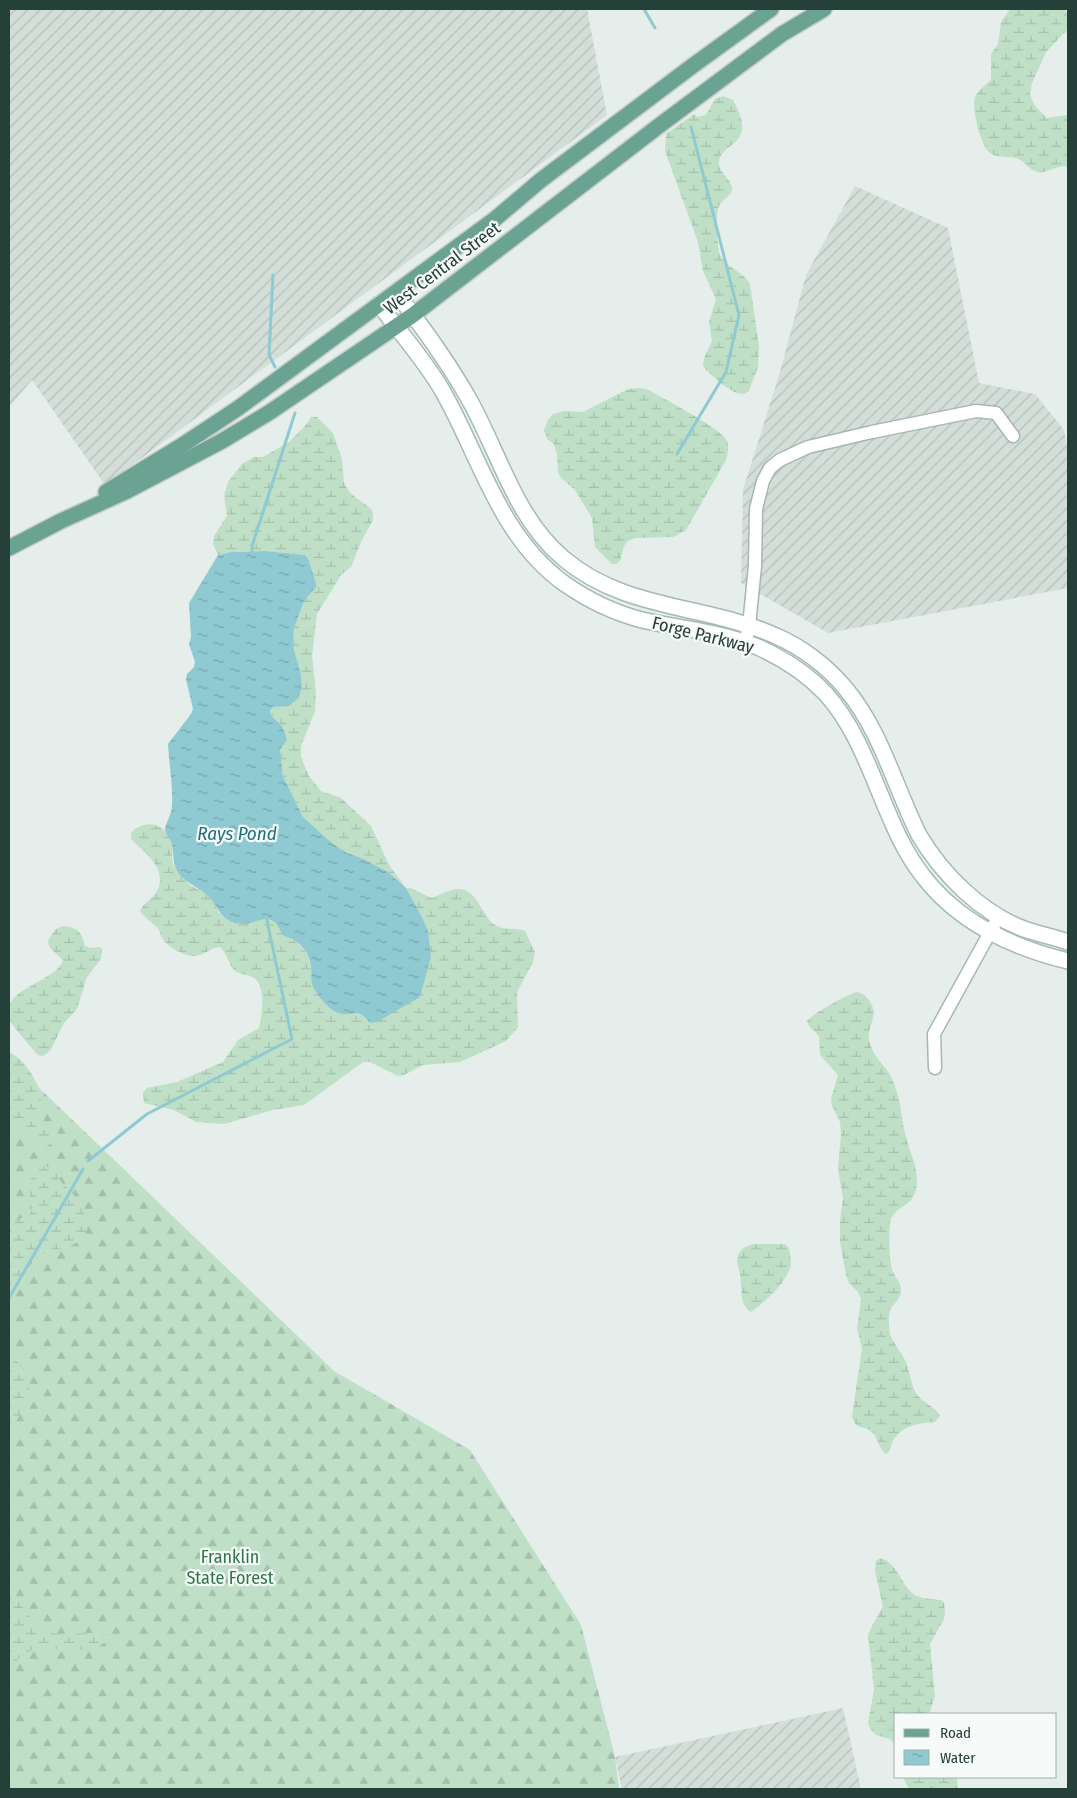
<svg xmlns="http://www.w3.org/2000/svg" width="1077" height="1798" font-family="'Fira Sans Condensed',sans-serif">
	<defs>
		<pattern id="industrial-furrows" width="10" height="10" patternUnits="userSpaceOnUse" patternTransform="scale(1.25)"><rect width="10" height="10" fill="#d4ded9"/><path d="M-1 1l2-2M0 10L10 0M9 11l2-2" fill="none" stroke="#b6c0bb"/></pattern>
		<pattern id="forest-firs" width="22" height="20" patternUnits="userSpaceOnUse" patternTransform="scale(1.25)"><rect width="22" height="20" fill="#bfdfc7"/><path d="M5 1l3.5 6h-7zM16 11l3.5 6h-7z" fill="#a4c0ac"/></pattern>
		<pattern id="wetland-marsh" width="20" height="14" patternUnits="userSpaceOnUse" patternTransform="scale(1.25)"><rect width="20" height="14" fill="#bfdfc7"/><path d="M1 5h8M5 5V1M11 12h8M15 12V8" fill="none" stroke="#a4c0ac"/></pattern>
		<pattern id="water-ripples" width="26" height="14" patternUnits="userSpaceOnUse" patternTransform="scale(1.25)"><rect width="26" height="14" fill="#8fcad2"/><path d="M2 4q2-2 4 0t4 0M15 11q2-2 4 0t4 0" fill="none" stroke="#75a5ab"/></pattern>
	</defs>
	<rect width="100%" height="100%" fill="#e5eeea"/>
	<!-- industrial -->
	<g fill="url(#industrial-furrows)">
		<polygon points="9,9 587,9 607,115 105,485 32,380 9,407"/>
		<polygon points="855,186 948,228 979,383 1035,394 1064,430 1068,452 1068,588 828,633 741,583 743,490 780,372 806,275"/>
		<polygon points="843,1708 861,1789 622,1789 615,1757"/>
	</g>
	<!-- forest -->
	<polygon fill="url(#forest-firs)" points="9,1059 334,1371 470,1450 581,1625 615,1757 619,1789 9,1789"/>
	<!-- wetland -->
	<g fill="url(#wetland-marsh)">
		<path d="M1010 9H1064L1068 14V29L1046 52 1032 83 1030 94 1032 100 1035 106 1047 118 1068 115V167C1057 163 1046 176 1035 171 1027 168 1024 160 1016 158 1006 156 997 159 989 152 981 145 971 108 975 97 978 90 986 85 991 80V54L998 44 1001 22Z"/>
		<path d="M723 96 733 100C741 115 749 131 733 144 727 149 720 153 719 161 718 173 731 178 732 188 733 196 722 199 719 206 715 213 717 247 720 255 726 268 743 271 750 284L759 346 758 367 749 391 744 394 736 393 723 385 706 370 703 365 704 358 712 341 709 322 716 299 703 271 698 242 665 151 666 134 694 114 698 117 706 115 715 99Z"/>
		<path d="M641 388 649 390C664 399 721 428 727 441 730 447 727 454 726 460L686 530 673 537 635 538 628 541 624 546 620 561 616 564H612L595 547 592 518 575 490 561 478 558 472 557 453 553 443 547 439 544 430 548 420 553 414 564 411 583 412 628 389Z"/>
		<path d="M311 417H317L333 433 342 459 344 483 350 493 370 508 373 512V520L362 540 351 567 341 575 317 614 312 656 316 693 315 711 301 746V757L309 776 321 791 341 798 371 826 389 865 406 888H411L431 898C440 896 445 891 456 889 478 887 481 916 495 925 504 931 516 927 525 931L535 952 533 962 517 992 518 1027 506 1041 460 1062 423 1065 404 1075 398 1076 370 1062H363L304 1105 273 1110 224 1124 196 1122 174 1110 144 1103 143 1092 147 1088 177 1082 223 1062 238 1040 259 1028C262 1015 267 983 252 977 246 974 239 975 234 970 228 963 227 953 220 947 211 947 205 955 195 956 185 957 166 946 162 938 160 934 160 931 157 927 151 922 145 918 140 911 144 902 155 898 158 889 167 868 144 852 131 839V833C145 818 166 823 172 844 173 850 171 857 173 863 175 869 183 877 187 882 192 888 200 889 206 894 213 899 216 906 219 913L274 921 279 926 281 933C309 945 311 959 313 987L342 1014C355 1012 362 1013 370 1023L422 917 406 888 388 872 364 859 345 852 332 843 303 817 283 776 280 750 287 740 282 726 271 715 270 711 273 707 289 706 299 698 302 686 301 675 293 646 294 629 304 601 317 586 308 558 305 555C276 552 247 548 218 555L213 544 214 536 227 516 224 495 228 482 242 464 254 457H263L289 442 306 425Z"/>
		<path d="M63 926C77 927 82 932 85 946L89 948 99 947 102 949 101 959 87 977 77 1009 64 1023 50 1051 43 1056 38 1055C32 1048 11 1025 9 1019 0 988 53 984 63 961 58 952 42 948 51 936 55 930 56 928 63 926Z"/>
		<path d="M856 992C867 993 876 1007 873 1017 871 1027 867 1032 870 1043 873 1056 883 1063 890 1075 901 1096 900 1110 905 1133 908 1149 917 1164 917 1180 917 1208 898 1203 891 1219 888 1227 889 1264 893 1272 896 1279 902 1283 901 1292 900 1301 892 1304 890 1311 888 1316 889 1329 890 1334 893 1343 901 1352 905 1360 910 1370 910 1383 916 1393 922 1403 935 1406 940 1416L935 1422C919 1423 904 1425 894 1439 890 1445 892 1450 886 1454 878 1449 879 1440 873 1433 865 1424 856 1432 852 1416L862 1349 857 1328 861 1299 858 1292 849 1283 846 1275 840 1242V1221L843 1199 838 1169 841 1134 840 1122 832 1106 831 1098 838 1075 820 1055 819 1036 809 1026 807 1021C810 1015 849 994 856 992Z"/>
		<path d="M9 1052C25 1059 41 1084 41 1102 41 1110 38 1118 37 1126 44 1131 51 1129 58 1134V1137L52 1143 45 1147 18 1127 9 1126Z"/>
		<path d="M45 1166C60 1168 56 1172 62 1183 64 1186 68 1188 70 1191 79 1200 86 1212 87 1225 88 1251 51 1245 37 1258 28 1266 16 1289 9 1300V1230L17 1220 30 1214 32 1210 29 1188 30 1180 39 1169Z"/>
		<path d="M753 1244H785L789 1248C790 1254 792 1262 790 1268 784 1285 766 1301 751 1312 738 1303 743 1288 740 1275 739 1266 734 1261 740 1252 743 1247 748 1246 753 1244Z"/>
		<path d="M9 1353C28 1370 35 1385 23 1409 19 1417 16 1423 9 1428Z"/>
		<path d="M880 1558C899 1563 901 1588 917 1596 924 1599 934 1599 941 1600L944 1603 945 1611 944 1619 930 1644 935 1696 929 1714H896V1745L890 1739 876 1735 871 1730 868 1723 874 1690 868 1634 883 1606 875 1571 876 1561Z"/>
		<polygon points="9,1581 14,1595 36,1627 57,1634 97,1633 111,1635 114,1638 113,1641 102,1644 94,1650 34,1649 21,1656 9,1670"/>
		<polygon points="903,1777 957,1777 958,1789 909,1789"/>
	</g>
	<!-- water -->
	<path fill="url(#water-ripples)" d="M266 551 305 555 308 558 317 586 304 601 294 629 293 646 301 675 302 686 299 698 289 706 273 707 270 711 271 715 282 726 286 736 287 740 280 750 283 776 303 817 332 843 345 852 364 859 388 872 406 888 422 917 428 931 431 957 420 997 377 1022 370 1023C358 1009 358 1015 343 1014 331 1013 320 998 314 989 310 983 312 973 311 966 309 951 298 939 284 936 279 931 279 924 273 921 261 914 247 931 228 920 217 913 216 902 206 894 197 887 187 883 179 874 172 864 174 855 172 844 171 840 166 835 165 830 165 823 172 815 172 805 173 785 169 764 168 744L191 714 193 709 186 679 187 674 194 667 195 662 189 644 191 637 189 603 218 555 231 552Z"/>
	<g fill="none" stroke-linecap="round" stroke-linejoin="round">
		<!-- stream -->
		<g stroke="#8fcad2" stroke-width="3">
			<polyline points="644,9 655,28"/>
			<polyline points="273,275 269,355 275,367"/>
			<polyline points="677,454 726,372 739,315 691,127"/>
			<polyline points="252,554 252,546 295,413"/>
			<polyline points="88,1161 147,1114 292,1039 266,916"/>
			<polyline points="9,1298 83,1169"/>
		</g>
		<!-- street casing -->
		<g stroke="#a7b6b1" stroke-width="15">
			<g id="street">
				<polyline points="745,643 749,626 755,566 756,509 763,481 770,468 780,460 808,447 872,432 976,411 996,413 1013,436"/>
				<polyline points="935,1068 934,1034 999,916"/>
			</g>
		</g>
		<!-- secondary casing -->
		<g stroke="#a4bab2" stroke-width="18">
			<g id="secondary">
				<path d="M396 292C422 327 449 363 470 401 500 455 515 517 563 558 625 611 706 604 776 636 802 647 828 667 846 689 881 731 895 787 919 835 942 874 981 913 1024 929 1038 934 1054 937 1068 942"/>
				<path d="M379 304C400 333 424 359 442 390 480 456 499 537 565 584 588 600 615 613 642 620 681 629 723 632 760 648 784 659 808 675 826 694 851 722 865 757 879 791 891 820 903 851 923 876 958 922 1013 948 1068 961"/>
			</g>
		</g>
		<!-- primary casing -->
		<g stroke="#c2cac7" stroke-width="18">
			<g id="primary">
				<polyline points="106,492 181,446 237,409 495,219 541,180 691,67 771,9"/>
				<polyline points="9,548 61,521 125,492 222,441 270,412 413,315 660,125 782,34 824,9"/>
			</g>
		</g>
		<!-- street -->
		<use href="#street" stroke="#fff" stroke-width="12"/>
		<!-- secondary -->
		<use href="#secondary" stroke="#fff" stroke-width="15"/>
		<!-- primary -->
		<use href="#primary" stroke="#6ba393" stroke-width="15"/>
	</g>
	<g text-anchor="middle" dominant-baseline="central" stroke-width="4.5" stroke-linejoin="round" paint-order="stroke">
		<!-- street labels -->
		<g font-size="18" fill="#244038" stroke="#f6faf8">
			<text transform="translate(442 268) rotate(-37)">West Central Street</text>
			<text transform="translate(703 635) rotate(14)">Forge Parkway</text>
		</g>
		<!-- park labels -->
		<g font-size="18" fill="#2f7748" stroke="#f6faf8">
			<text x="230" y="1557">Franklin<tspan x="230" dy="21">State Forest</tspan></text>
		</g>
		<!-- water labels -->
		<g font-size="19" font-style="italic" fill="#1e707d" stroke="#f6faf8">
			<text x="237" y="833">Rays Pond</text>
		</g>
	</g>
	<!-- border -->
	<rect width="1077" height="1798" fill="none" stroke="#244038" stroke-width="20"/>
	<!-- legend -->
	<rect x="894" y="1713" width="162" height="65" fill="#f6faf8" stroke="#a2b0ab"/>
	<rect x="904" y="1729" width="25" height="8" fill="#6ba393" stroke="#a2b0ab"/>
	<text x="940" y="1738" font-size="15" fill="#244038">Road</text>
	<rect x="904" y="1750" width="25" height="15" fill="url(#water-ripples)" stroke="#a2b0ab"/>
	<text x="940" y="1763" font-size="15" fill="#244038">Water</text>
</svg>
